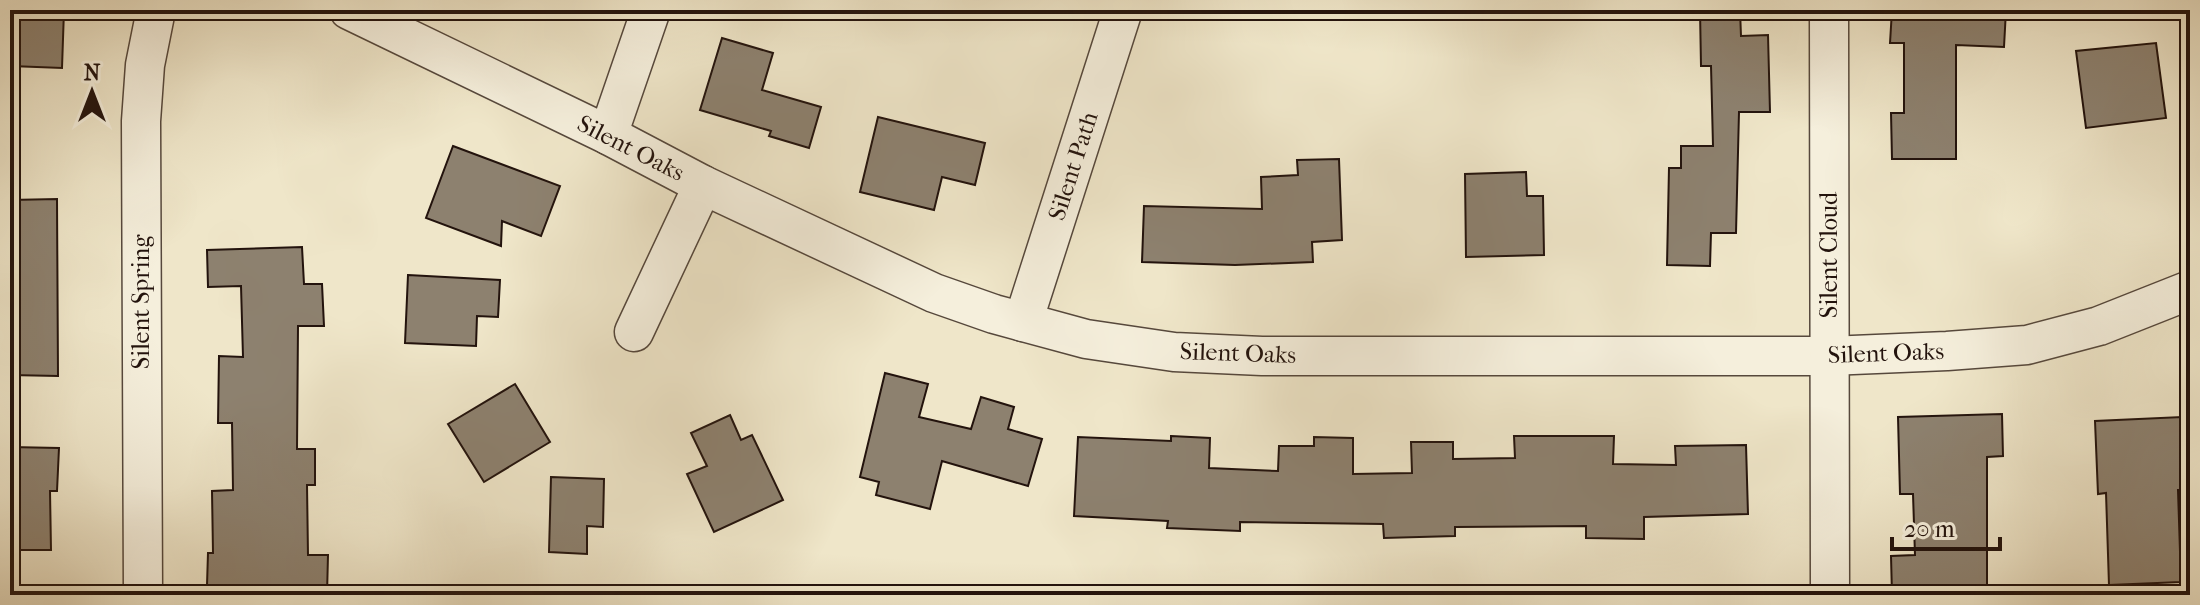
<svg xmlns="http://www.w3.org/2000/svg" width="2200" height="605" font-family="'IM FELL French Canon',serif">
	<rect width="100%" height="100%" fill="#efe6c9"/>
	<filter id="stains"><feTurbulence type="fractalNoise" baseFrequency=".0025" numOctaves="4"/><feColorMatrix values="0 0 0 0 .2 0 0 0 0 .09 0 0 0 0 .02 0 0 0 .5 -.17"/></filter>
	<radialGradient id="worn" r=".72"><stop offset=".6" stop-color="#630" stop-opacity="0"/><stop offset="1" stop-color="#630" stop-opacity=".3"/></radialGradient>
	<!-- building -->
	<g fill="#8d816f" stroke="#23130d" stroke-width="2">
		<polygon points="12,10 64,10 62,68 11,66"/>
		<polygon points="1700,10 1740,10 1741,36 1768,35 1770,112 1739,112 1736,233 1711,233 1710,266 1667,265 1669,168 1681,168 1681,146 1713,146 1711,66 1701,66"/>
		<polygon points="1892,10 2006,10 2004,47 1956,45 1956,159 1892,159 1891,113 1904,113 1904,43 1890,43"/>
		<polygon points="722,38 773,53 762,90 821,107 809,148 769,136 771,131 700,110"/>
		<polygon points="2156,43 2166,118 2086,128 2076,51"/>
		<polygon points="878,117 985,143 975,185 942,177 934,210 860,192"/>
		<polygon points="453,146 560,186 541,236 502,221 501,246 426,218"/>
		<polygon points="1339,159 1342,240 1312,242 1313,262 1235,265 1142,262 1144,206 1262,209 1261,177 1298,175 1297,160"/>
		<polygon points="1526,172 1527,196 1543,196 1544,255 1466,257 1465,174"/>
		<polygon points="57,199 58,376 10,375 10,200"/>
		<polygon points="302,247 304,284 322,284 324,326 298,326 297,449 315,449 315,485 307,485 308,555 328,555 327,595 218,595 218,585 207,585 208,553 213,553 212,491 233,490 232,423 218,423 219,356 243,357 241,286 208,287 207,250"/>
		<polygon points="408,275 500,280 498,317 477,316 476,346 405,343"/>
		<polygon points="885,373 928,384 919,417 971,429 981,397 1014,407 1008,429 1042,439 1028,486 942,461 930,509 876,495 879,482 860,477"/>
		<polygon points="515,384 550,442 484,482 448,424"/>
		<polygon points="2002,414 2003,456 1987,457 1987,593 1892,595 1891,556 1915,555 1913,494 1900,494 1898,417"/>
		<polygon points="730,415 741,440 752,435 783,500 714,532 687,474 707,466 691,433"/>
		<polygon points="2182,417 2185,490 2178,490 2181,582 2109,585 2106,493 2098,494 2095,421"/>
		<polygon points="1171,436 1210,438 1209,468 1278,471 1279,446 1314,446 1314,437 1353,438 1353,474 1412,473 1411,442 1453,442 1453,459 1515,458 1514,436 1614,436 1613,464 1676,465 1675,446 1746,445 1748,514 1644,517 1644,539 1586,538 1586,526 1455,527 1455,536 1384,538 1383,524 1240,522 1240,531 1167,528 1168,521 1074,516 1078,437 1171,441"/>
		<polygon points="10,447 59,448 57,491 50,491 51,550 10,550"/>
		<polygon points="551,477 604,479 603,527 587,526 587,554 549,552"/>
	</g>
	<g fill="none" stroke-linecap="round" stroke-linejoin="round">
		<!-- minor casing -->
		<g stroke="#56483c" stroke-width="41">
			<g id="minor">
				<polyline points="349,10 608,135 703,185 934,293 994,314 1086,339 1174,352 1262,356 1829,356 1947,351 2027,345 2099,326 2190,290"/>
				<polyline points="1829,10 1830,595"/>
				<polyline points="608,135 651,10"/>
				<polyline points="1023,322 1123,10"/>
				<polyline points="634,332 703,185"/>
				<polyline points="143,595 141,121 145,65 156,10"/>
			</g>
		</g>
		<!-- minor -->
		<use href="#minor" stroke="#f5efdc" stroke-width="38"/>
	</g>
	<g text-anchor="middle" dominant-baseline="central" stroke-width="8" stroke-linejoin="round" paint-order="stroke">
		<!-- street labels -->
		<g font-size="24" fill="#23130d" stroke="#f5efdc">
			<text transform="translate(631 148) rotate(27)">Silent Oaks</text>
			<text transform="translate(1073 166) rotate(-72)">Silent Path</text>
			<text transform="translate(1829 255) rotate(-90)">Silent Cloud</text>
			<text transform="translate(141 302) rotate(-90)">Silent Spring</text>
			<text transform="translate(1238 353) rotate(2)">Silent Oaks</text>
			<text transform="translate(1886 353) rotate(-2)">Silent Oaks</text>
		</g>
	</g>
	<!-- margin -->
	<rect width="2200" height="605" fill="none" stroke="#efe6c9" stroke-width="40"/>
	<rect x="12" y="12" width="2176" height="581" fill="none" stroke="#23130d" stroke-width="4"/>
	<rect x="20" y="20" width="2160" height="565" fill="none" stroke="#23130d" stroke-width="2"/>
	<!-- north arrow -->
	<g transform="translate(92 92)" stroke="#f5efdc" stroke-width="6" paint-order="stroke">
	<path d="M0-6L14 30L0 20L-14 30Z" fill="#23130d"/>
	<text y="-12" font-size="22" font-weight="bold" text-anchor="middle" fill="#23130d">N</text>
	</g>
	<!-- scale -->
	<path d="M1892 537v12h108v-12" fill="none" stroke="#23130d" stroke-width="4"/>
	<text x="1904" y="537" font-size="24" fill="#23130d" stroke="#f5efdc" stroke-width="6" paint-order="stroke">20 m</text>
	<rect width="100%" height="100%" filter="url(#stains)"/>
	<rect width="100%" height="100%" fill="url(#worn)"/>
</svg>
